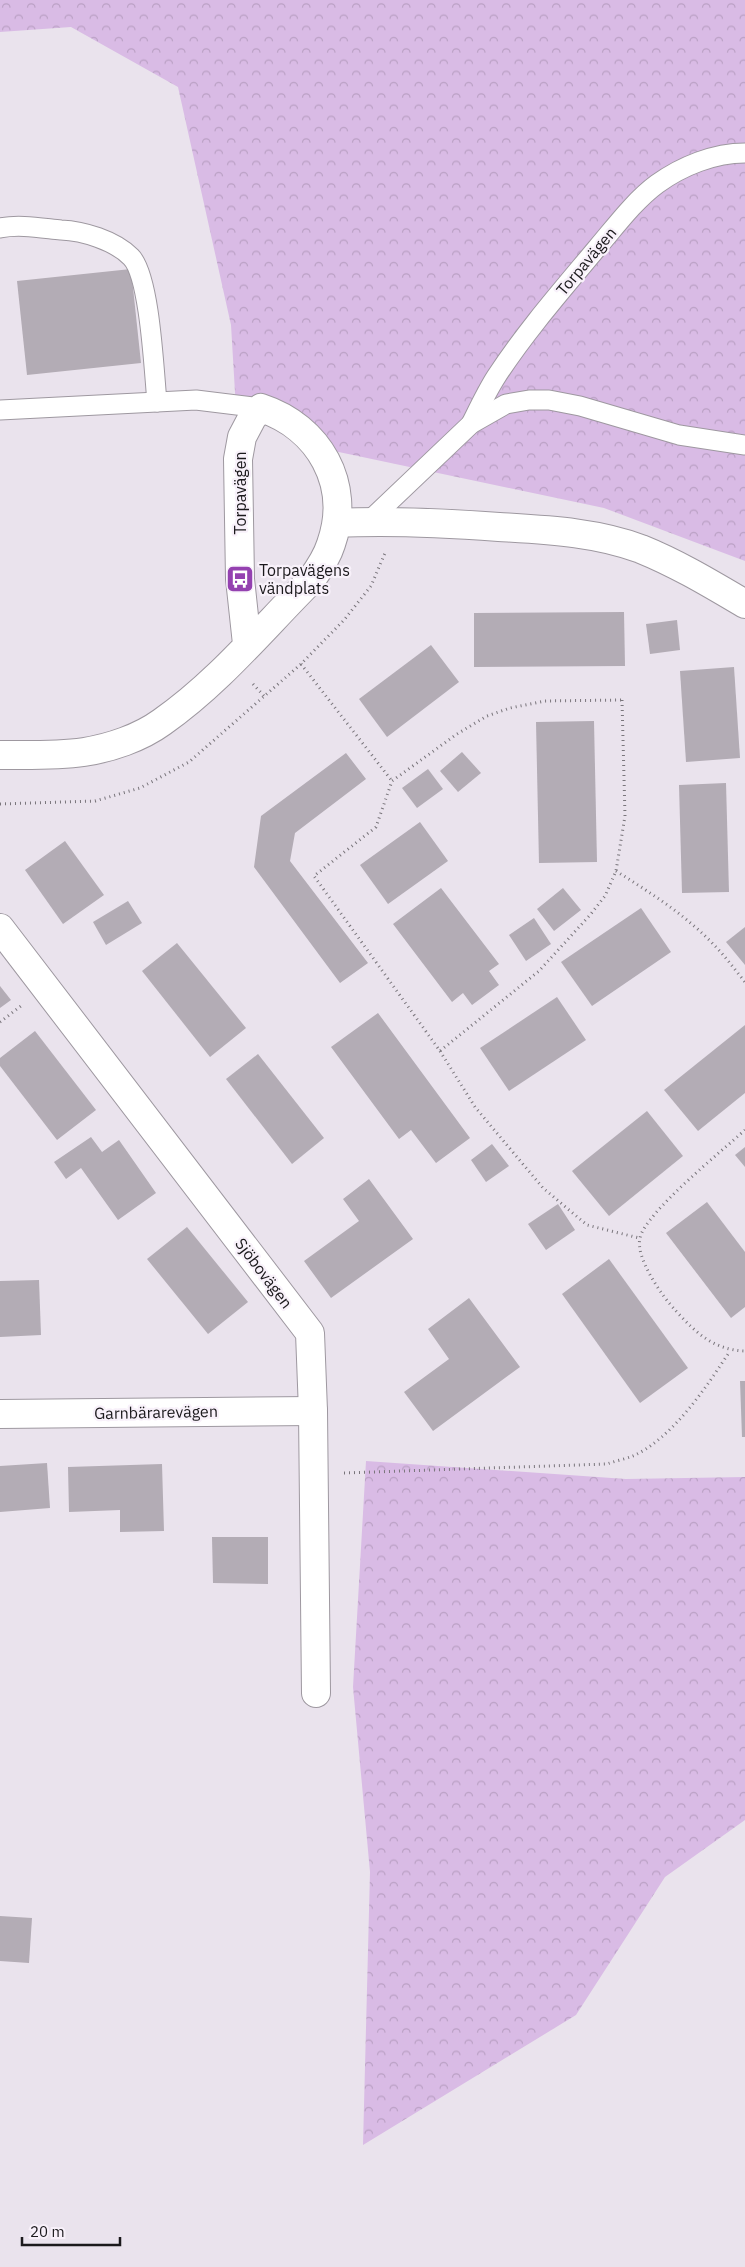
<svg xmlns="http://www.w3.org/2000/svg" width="745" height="2267" font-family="'IBM Plex Sans',sans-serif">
	<defs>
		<pattern id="forest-crowns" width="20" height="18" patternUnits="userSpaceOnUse" patternTransform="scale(1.25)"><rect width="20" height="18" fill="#d9bbe5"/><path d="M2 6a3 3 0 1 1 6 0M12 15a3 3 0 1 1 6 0" fill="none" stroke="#baa0c4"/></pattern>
	</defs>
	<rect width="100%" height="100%" fill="#eae3ed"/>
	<!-- forest -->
	<g fill="url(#forest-crowns)">
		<polygon points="0,0 745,0 745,561 604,508 334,451 236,409 231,325 178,87 71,27 0,32"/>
		<polygon points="366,1461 626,1479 745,1477 745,1820 665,1877 576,2015 363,2145 370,1872 353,1687"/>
	</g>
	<!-- building -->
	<g fill="#b3acb5">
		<polygon points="131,269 141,363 27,375 17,281"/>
		<polygon points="624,612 625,666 474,667 474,613"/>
		<polygon points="677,620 680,650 650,654 646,624"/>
		<polygon points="431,645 459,682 387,737 359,699"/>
		<polygon points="734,667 740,758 686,762 680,671"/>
		<polygon points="594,721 597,862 539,863 536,722"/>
		<polygon points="462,752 481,773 458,792 440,771"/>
		<polygon points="346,753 366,779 295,833 290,861 368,963 340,983 254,867 261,816"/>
		<polygon points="428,769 443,789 417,808 402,788"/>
		<polygon points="726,783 729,892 682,893 679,785"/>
		<polygon points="420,822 448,861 388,904 360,865"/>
		<polygon points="65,841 104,895 63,924 25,870"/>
		<polygon points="441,888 499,964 489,971 499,985 472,1005 463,993 452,1002 393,924"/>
		<polygon points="563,888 581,910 554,931 537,909"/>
		<polygon points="128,901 142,923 106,945 93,922"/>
		<polygon points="641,908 671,952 592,1006 561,962"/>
		<polygon points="534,918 551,944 526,961 509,935"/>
		<polygon points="745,927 745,965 726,942"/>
		<polygon points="177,943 246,1028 210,1057 142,971"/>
		<polygon points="0,986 11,1000 0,1008"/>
		<polygon points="557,997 586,1040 509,1091 480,1048"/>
		<polygon points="378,1013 470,1138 436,1163 411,1130 399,1139 331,1047"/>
		<polygon points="745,1025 745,1093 698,1131 664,1090"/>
		<polygon points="35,1031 96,1110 57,1140 0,1066 0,1058"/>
		<polygon points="258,1054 324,1138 292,1164 226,1079"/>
		<polygon points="647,1111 683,1156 609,1216 572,1171"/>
		<polygon points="91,1137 102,1152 119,1140 156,1193 118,1220 81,1168 66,1179 54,1162"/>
		<polygon points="492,1144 509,1166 486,1182 471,1160"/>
		<polygon points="745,1147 745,1167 735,1155"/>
		<polygon points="369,1179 413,1239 331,1298 304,1261 359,1221 343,1199"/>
		<polygon points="707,1202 745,1252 745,1307 731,1318 666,1233"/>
		<polygon points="558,1204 575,1230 546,1250 528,1224"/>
		<polygon points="187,1227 248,1302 208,1334 147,1259"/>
		<polygon points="609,1259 688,1368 640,1403 562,1294"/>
		<polygon points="39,1280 41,1335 0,1337 0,1281"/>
		<polygon points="469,1298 520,1367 433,1431 404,1392 449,1359 428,1329"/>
		<polygon points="740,1381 745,1381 745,1437 742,1437"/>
		<polygon points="47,1463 50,1508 0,1512 0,1466"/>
		<polygon points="162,1464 164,1531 120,1532 120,1510 69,1512 68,1467"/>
		<polygon points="212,1537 268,1537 268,1584 213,1583"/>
		<polygon points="0,1916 32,1918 29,1963 0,1961"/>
	</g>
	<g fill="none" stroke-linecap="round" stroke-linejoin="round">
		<!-- lane casing -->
		<g stroke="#9e98a0" stroke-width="21">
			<g id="lane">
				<path d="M0 228C19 224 41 228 61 230 83 231 114 240 131 257 150 276 154 372 157 402"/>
				<polyline points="0,410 196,400 261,408"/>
				<path d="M471 424C479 408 487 391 496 377 526 331 562 290 597 248 615 227 634 201 657 184 682 166 714 153 745 153"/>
				<polyline points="369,521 471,424 506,404 529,400 549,400 580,406 679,435 745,445"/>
			</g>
		</g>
		<!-- street casing -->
		<g stroke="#9e98a0" stroke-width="30">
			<g id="street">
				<path d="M337 523C391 520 445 523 499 527 547 530 596 532 641 549 678 564 711 584 745 604"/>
				<path d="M0 755C28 755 56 756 84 752 110 748 140 738 162 722 218 683 263 628 311 580 319 569 327 557 331 544 352 484 319 427 261 408L252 418 242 437 238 459 240 579 247 644"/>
				<polyline points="0,928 310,1333 313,1411 316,1693"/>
				<polyline points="0,1414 313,1411"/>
			</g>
		</g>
		<!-- path -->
		<g stroke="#79757b" stroke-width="3" stroke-dasharray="1 4" stroke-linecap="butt">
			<polyline points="301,664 392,781"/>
			<polyline points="253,684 264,696"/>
			<polygon points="622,700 625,816 616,871 605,896 590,915 539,971 440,1051 314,876 376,827 392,781 457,734 487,716 510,708 545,701"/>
			<polyline points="0,804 95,801 140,788 189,762 301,664 344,620 371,586 385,553"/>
			<path d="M616 871C651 893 687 916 715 946 726 957 735 970 745 982"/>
			<polyline points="0,1022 21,1006"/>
			<polyline points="440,1051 475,1107 543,1188 587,1225 639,1238"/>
			<path d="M745 1130C723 1150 645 1213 640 1238 635 1258 662 1296 676 1311 696 1333 714 1350 745 1351"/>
			<path d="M344 1473 607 1464C615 1461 625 1459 633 1456 673 1438 707 1386 730 1351"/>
		</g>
		<!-- lane -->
		<use href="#lane" stroke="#fff" stroke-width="19"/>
		<!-- street -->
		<use href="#street" stroke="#fff" stroke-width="28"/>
	</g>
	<!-- icons -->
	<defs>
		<g id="bus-square" transform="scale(1.4375)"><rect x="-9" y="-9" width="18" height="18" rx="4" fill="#9441b0" stroke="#f8f1fa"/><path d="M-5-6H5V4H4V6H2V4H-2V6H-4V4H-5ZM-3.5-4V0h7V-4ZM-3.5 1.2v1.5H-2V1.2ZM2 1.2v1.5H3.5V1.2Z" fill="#fff"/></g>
	</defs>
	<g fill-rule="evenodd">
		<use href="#bus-square" x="240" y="579"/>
	</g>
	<g text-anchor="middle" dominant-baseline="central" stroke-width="4.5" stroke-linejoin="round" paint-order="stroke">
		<!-- street labels -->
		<g font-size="16" fill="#1b191c" stroke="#f8f1fa">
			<text transform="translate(586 261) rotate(-50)">Torpavägen</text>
			<text transform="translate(240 493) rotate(-90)">Torpavägen</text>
			<text transform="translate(264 1273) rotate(53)">Sjöbovägen</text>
			<text transform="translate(156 1412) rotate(-1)">Garnbärarevägen</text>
		</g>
		<!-- poi labels -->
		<g font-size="16" fill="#1b191c" stroke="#f8f1fa" text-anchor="start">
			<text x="259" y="570">Torpavägens<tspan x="259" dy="18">vändplats</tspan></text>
		</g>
	</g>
	<!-- scale -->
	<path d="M22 2237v8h98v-8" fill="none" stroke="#1b191c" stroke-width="2.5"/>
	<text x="30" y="2237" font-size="15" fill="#1b191c" stroke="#f8f1fa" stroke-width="4" paint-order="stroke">20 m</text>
</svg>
